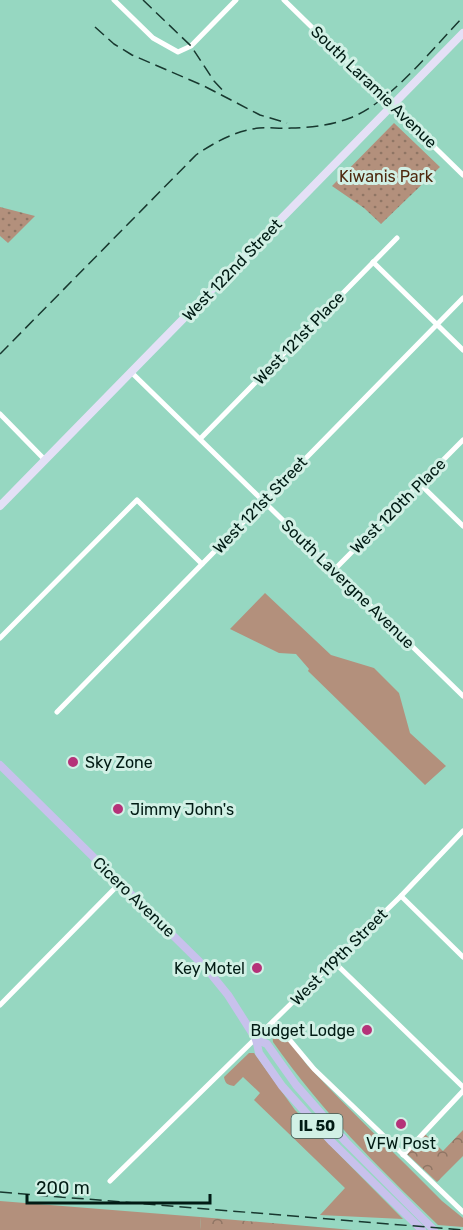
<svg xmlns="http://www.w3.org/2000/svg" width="463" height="1230" font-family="Rubik,sans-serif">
	<defs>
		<pattern id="forest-crowns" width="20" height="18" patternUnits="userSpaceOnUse" patternTransform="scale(1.5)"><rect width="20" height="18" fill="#b3907c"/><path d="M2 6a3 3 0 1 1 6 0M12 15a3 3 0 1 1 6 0" fill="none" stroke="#8f7564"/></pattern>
		<pattern id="park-dots" width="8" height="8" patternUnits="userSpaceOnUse" patternTransform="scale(1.5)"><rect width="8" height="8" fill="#b3907c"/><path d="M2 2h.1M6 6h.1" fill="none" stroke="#8f7564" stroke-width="1.8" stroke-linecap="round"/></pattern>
	</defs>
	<rect width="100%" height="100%" fill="#96d7c1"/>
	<!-- grass -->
	<g fill="#b3907c">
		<polygon points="265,593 331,655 374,668 399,693 410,733 446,766 425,785 308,671 309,669 296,654 279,653 230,629"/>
		<path d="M275 1031C286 1033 301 1058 309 1067 352 1113 398 1156 442 1201L463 1218V1227L438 1225C376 1165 323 1113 273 1042L272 1033Z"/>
		<path d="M249 1053H254L295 1110 403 1219 320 1215 345 1188 254 1100 260 1093 243 1077 234 1086C227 1085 225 1083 224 1077Z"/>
		<polygon points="0,1201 200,1217 201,1230 0,1230"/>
	</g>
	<!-- forest -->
	<g fill="url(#forest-crowns)">
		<polygon points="463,1130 463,1156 437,1182 407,1154 425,1134 443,1151"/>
		<polygon points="200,1217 353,1230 201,1230"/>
	</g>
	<!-- park -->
	<g fill="url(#park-dots)">
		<polygon points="394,123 440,167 381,224 364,208 332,186"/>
		<polygon points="0,207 35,216 8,243 0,236"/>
	</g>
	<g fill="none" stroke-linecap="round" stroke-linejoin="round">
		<!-- street -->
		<g stroke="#fff" stroke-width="5">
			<polyline points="114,0 153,38 178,52 191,46 236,0"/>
			<polyline points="284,0 463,175"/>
			<polyline points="373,262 463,350"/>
			<polyline points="131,372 463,696"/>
			<polyline points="0,414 45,460"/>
			<polyline points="200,439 397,238"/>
			<polyline points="420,484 463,526"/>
			<polyline points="333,571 463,440"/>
			<polyline points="0,638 137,500 202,564"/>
			<polyline points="57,712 463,298"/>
			<polyline points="401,896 463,957"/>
			<polyline points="334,962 463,1087"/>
			<polyline points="0,1005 120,883"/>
			<polyline points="274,1021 314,1069 463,1212"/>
			<polyline points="403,1155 463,1091"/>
			<polyline points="110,1181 401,896 463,831"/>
		</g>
		<!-- secondary -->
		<polyline stroke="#e4e0f6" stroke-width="8" points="0,506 463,33"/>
		<!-- primary -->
		<g stroke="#c8c1ec" stroke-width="8">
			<polyline points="0,765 206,968 228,995 256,1039 259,1053 282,1086 332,1142 422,1230"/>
			<polyline points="256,1039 267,1044 296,1085 346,1142 434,1230"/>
		</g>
		<!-- rail -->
		<g stroke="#18382f" stroke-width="1.5" stroke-dasharray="12 6" stroke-linecap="butt">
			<polyline points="143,0 191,46 214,81 226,94"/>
			<polyline points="95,27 114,44 132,55 204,86 260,115 287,123"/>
			<path d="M0 354 196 155C215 142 235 131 259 128 269 127 280 129 291 128 310 128 332 125 350 118 390 103 433 48 463 17"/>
			<polyline points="0,1192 463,1230"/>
		</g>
	</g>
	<!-- markers -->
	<g fill="#b53279" stroke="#d1f0e5" stroke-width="2">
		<circle cx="73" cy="762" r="6"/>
		<circle cx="118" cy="809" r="6"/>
		<circle cx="257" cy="968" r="6"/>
		<circle cx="367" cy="1030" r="6"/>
		<circle cx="401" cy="1124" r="6"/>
	</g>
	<g text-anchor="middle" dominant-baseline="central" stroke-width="6" stroke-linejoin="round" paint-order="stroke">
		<!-- shield labels -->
		<rect fill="#d1f0e5" stroke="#3f5b53" stroke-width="1.5" x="291.5" y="1114" width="51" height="24" rx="4.5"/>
		<g font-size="15" font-weight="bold" fill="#011b14">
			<text x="317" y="1126">IL 50</text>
		</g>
		<!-- street labels -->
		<g font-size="16" fill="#011b14" stroke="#d1f0e5">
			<text transform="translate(374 87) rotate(44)">South Laramie Avenue</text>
			<text transform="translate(232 270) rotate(-46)">West 122nd Street</text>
			<text transform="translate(299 338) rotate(-46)">West 121st Place</text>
			<text transform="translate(260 505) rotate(-46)">West 121st Street</text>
			<text transform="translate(398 506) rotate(-45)">West 120th Place</text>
			<text transform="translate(348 584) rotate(44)">South Lavergne Avenue</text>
			<text transform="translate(134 897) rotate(44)">Cicero Avenue</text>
			<text transform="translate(339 957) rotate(-45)">West 119th Street</text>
		</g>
		<!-- park labels -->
		<g font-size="16" fill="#4e2910" stroke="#d1f0e5">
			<text x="386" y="176">Kiwanis Park</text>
		</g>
		<!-- poi labels -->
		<g font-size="16" fill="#011b14" stroke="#d1f0e5" text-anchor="start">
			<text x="85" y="762">Sky Zone</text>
			<text x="130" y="809">Jimmy John's</text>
			<text x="245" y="968" text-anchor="end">Key Motel</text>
			<text x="355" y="1030" text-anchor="end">Budget Lodge</text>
			<text x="401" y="1143" text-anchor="middle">VFW Post</text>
		</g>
	</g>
	<!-- scale -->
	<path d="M27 1194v9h183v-9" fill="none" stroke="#011b14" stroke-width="3"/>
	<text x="36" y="1194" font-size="18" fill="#011b14" stroke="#d1f0e5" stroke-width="4.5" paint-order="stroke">200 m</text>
</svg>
